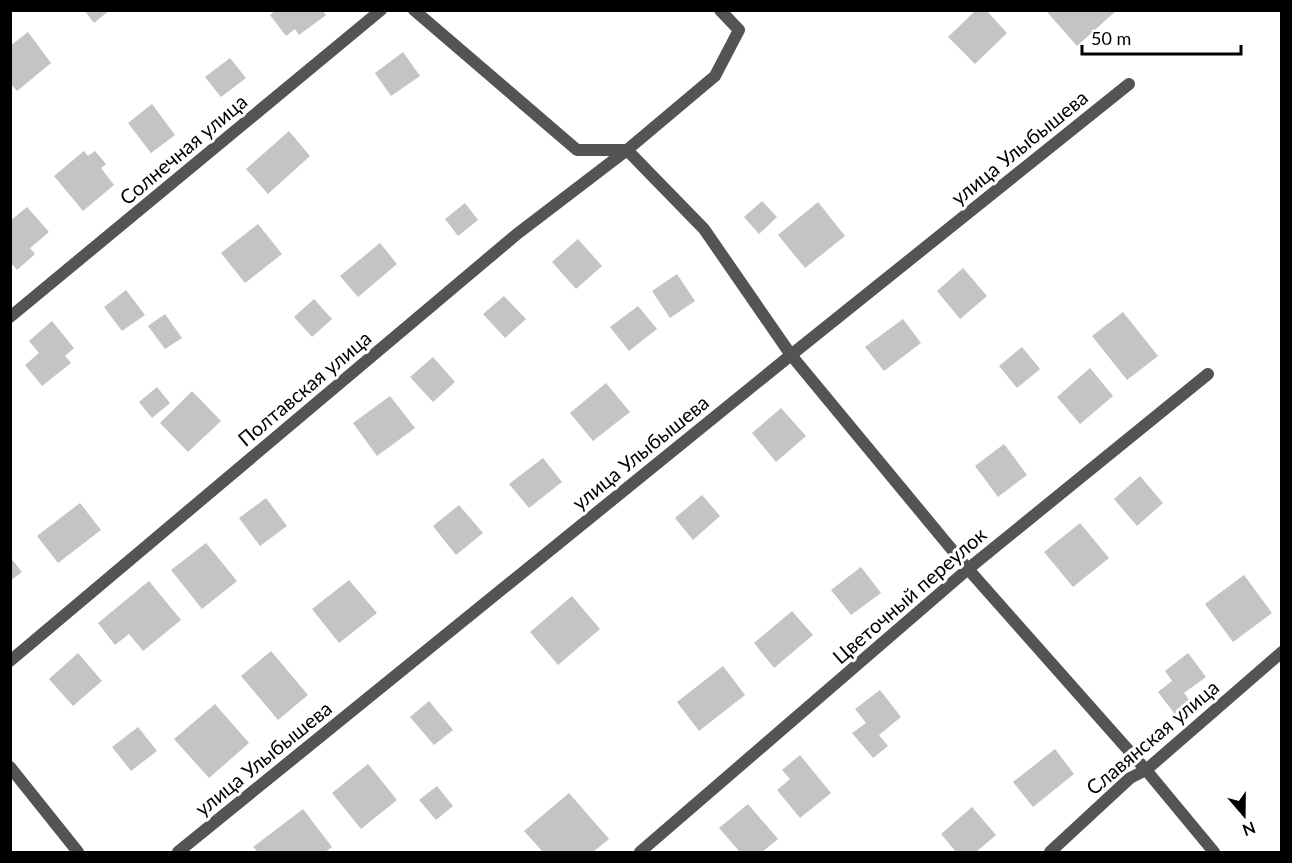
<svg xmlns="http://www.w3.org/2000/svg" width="1292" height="863" font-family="Lato,sans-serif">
	<rect width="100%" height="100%" fill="#fff"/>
	<!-- building -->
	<g fill="#c4c4c4">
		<polygon points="84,10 110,10 94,23"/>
		<polygon points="276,10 322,10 326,15 299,35 295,29 286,36 270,15"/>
		<polygon points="976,10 986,10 1007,33 975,64 948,37"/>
		<polygon points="1049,10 1117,10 1077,46 1047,12"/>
		<polygon points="28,32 51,63 17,91 10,83 10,46"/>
		<polygon points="403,52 420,76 391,96 375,73"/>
		<polygon points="230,58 246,78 221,97 205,77"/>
		<polygon points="152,104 175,135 151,153 128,123"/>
		<polygon points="289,131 310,156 268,194 246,169"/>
		<polygon points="84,151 88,156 95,151 106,164 101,168 114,185 83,211 54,176"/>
		<polygon points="762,201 777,217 759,234 744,217"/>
		<polygon points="818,202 845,236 805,268 778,235"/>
		<polygon points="465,203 478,220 458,236 445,219"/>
		<polygon points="27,207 49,232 30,248 35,254 17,270 10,262 10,221"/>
		<polygon points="258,224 282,254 245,283 221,253"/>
		<polygon points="578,239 602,266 576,289 552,262"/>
		<polygon points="380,243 397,264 358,297 340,276"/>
		<polygon points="963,268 987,296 960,319 937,291"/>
		<polygon points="677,274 695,301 670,318 652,291"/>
		<polygon points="126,290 145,315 122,331 104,307"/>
		<polygon points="504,296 526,319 505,338 483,314"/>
		<polygon points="314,299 332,319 312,337 294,317"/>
		<polygon points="638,306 657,329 629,351 610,327"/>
		<polygon points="1123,312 1158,356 1127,380 1092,336"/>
		<polygon points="165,314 182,338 165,349 148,326"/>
		<polygon points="903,319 921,343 884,371 865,347"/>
		<polygon points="52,321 74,348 65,356 71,363 42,386 25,365 39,353 29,341"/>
		<polygon points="1022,347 1040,369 1017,388 999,366"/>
		<polygon points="433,357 455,382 433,402 410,377"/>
		<polygon points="1090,368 1113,396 1080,424 1057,397"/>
		<polygon points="606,383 630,412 593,441 570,413"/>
		<polygon points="157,387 170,403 152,418 139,402"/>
		<polygon points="192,391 221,421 188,452 160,423"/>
		<polygon points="390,396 415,428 377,456 353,423"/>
		<polygon points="781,408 806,436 776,462 752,433"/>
		<polygon points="1004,444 1027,475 998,497 975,466"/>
		<polygon points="543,458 562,482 529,508 509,484"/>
		<polygon points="1140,476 1163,503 1137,526 1114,499"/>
		<polygon points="702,495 720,516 693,540 675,518"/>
		<polygon points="266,498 287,526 260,546 239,518"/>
		<polygon points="80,503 101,530 58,563 37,536"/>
		<polygon points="459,505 483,533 456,555 433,526"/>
		<polygon points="1080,523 1109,558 1073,587 1044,552"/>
		<polygon points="206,543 237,581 202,609 171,570"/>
		<polygon points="10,557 22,572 10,581"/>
		<polygon points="861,567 881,593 851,615 831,590"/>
		<polygon points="1244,575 1272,613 1233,642 1205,604"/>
		<polygon points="349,580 377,613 339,643 312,609"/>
		<polygon points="149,581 181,620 143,651 129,634 115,645 98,623"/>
		<polygon points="572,596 600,629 558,665 530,632"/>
		<polygon points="792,611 813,635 774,668 754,643"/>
		<polygon points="271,651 308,695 278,720 241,676"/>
		<polygon points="78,653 102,681 73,706 49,679"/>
		<polygon points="1188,653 1206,677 1184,693 1193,705 1177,717 1158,692 1172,681 1165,671"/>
		<polygon points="723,666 745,695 699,731 677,702"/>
		<polygon points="880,690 901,717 879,735 888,746 873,758 852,733 866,723 855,709"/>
		<polygon points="429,701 453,730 434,745 410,717"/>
		<polygon points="215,704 249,743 209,778 174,739"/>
		<polygon points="138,727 157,751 131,771 112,747"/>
		<polygon points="1055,749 1074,774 1033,807 1013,782"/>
		<polygon points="800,755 831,793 800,818 777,790 790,779 782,770"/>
		<polygon points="368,764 397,800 361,829 332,793"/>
		<polygon points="437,786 453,806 436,820 419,800"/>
		<polygon points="569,793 609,839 593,852 543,852 524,831"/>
		<polygon points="748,804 778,839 762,852 740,852 719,828"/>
		<polygon points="972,807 996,835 976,852 956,852 941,834"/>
		<polygon points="303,809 332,847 325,852 258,852 253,847"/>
	</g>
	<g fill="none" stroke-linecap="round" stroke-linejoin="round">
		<!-- street -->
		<g stroke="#545454" stroke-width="12">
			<polyline points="414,10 577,150 627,150 704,229 791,355 968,569 1146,770 1214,852"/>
			<polyline points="10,317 381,10"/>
			<polyline points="10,661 517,234 627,150 715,76 739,30 720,10"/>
			<polyline points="10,767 78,852"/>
			<polyline points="178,852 791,355 1129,84"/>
			<polyline points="640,852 968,569 1208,374"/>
			<polyline points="1050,852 1130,778 1146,770 1282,652"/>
		</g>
	</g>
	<g text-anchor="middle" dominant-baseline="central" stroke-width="6" stroke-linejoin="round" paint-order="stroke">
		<!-- street labels -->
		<g font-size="20" fill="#000" stroke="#fff">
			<text transform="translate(1019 147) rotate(-39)">улица Улыбышева</text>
			<text transform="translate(183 149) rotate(-40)">Солнечная улица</text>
			<text transform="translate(304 388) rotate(-40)">Полтавская улица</text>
			<text transform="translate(640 452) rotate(-39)">улица Улыбышева</text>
			<text transform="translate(909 595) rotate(-41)">Цветочный переулок</text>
			<text transform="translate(1152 737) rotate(-40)">Славянская улица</text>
			<text transform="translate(263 758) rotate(-39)">улица Улыбышева</text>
		</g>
	</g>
	<!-- border -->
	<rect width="1292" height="863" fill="none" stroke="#000000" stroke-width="24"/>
	<!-- north arrow -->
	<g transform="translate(1244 815) rotate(160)" stroke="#ffffff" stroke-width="4.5" paint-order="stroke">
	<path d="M0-4.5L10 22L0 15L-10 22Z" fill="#000000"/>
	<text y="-9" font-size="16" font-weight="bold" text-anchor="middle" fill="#000000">N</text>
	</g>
	<!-- scale -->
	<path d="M1082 45v9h159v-9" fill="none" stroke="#000000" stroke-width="3"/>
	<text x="1091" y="45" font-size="18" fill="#000000" stroke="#ffffff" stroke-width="4.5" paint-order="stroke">50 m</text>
</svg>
